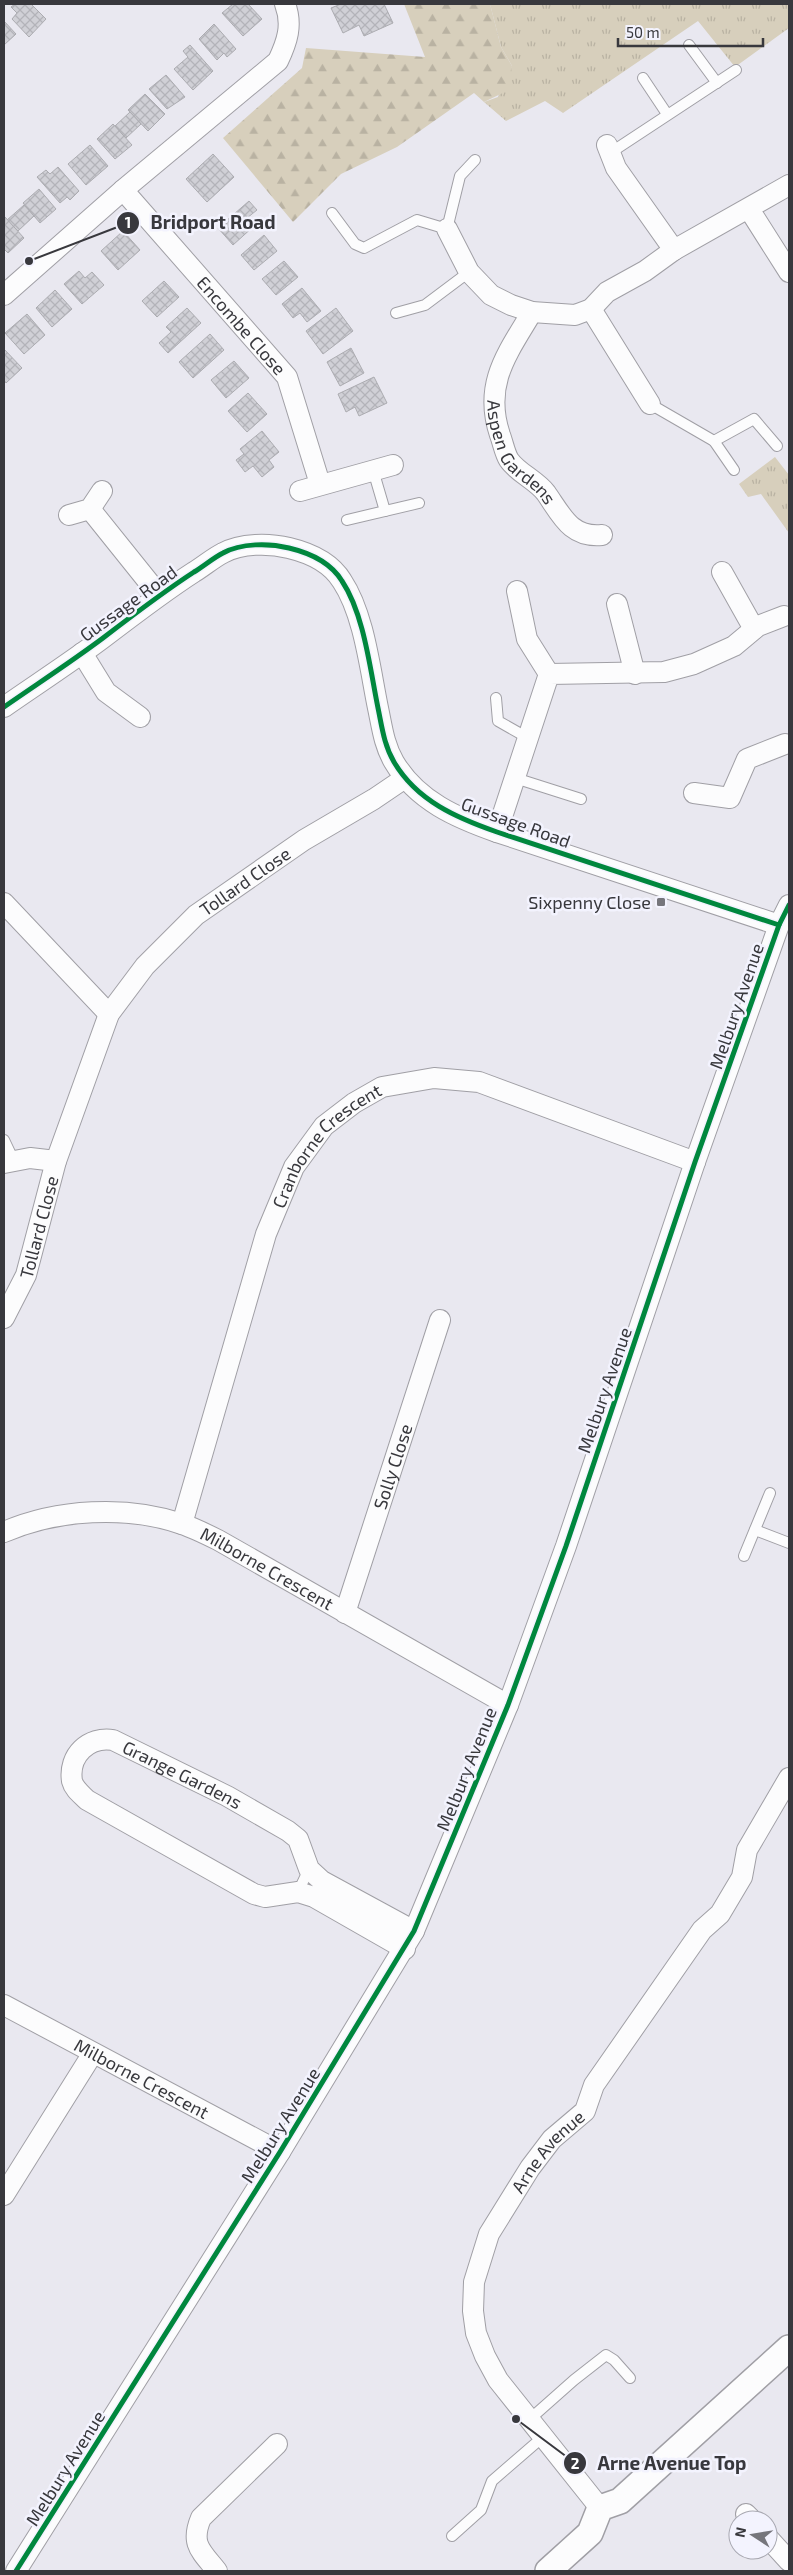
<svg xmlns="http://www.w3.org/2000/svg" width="793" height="2575" font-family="'Exo 2',sans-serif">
	<defs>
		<pattern id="grass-tufts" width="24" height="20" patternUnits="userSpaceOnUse" patternTransform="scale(1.25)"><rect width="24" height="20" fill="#d7cfbc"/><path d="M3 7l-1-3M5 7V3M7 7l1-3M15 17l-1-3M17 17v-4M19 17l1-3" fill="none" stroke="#b9b2a2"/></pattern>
		<pattern id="forest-firs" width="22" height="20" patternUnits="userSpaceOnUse" patternTransform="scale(1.25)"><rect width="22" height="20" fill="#d7cfbc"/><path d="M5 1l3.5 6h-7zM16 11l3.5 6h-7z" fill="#b9b2a2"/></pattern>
		<pattern id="building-cross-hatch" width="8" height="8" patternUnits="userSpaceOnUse" patternTransform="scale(1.25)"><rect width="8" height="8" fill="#d0d0d6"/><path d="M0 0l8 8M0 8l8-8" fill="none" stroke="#b3b3b9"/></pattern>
	</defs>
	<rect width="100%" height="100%" fill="#e9e8f0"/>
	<!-- grass -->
	<g fill="url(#grass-tufts)">
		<polygon points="490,4 789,4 789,28 735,67 698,21 563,113 545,101 506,121 484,102 498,97 512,66 501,47"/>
		<polygon points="775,457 789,475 789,533 761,494 748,497 739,484"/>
	</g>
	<!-- forest -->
	<polygon fill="url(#forest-firs)" points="404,4 490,4 501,47 512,66 509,90 484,102 474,93 397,147 341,174 293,222 223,138 302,68 306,48 425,57"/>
	<!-- building -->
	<g fill="url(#building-cross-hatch)" stroke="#acacb1">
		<polygon points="15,4 31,4 46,19 29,37 12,19 17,13 11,7"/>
		<polygon points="233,4 248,4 262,19 243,36 222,13"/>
		<polygon points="341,4 384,4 393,23 364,36 359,25 343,33 331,8"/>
		<polygon points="4,21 16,34 4,45"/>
		<polygon points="214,24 236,49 227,57 224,53 217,60 199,39"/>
		<polygon points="190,45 213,71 193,90 174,69 188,57 183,51"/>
		<polygon points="166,75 185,97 167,109 149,89"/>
		<polygon points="145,94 165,114 148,131 128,110"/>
		<polygon points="130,112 141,124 126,138 115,126"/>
		<polygon points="113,124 132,145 115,159 97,139"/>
		<polygon points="90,145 108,166 86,185 68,164"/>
		<polygon points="213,154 234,177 207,202 186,179"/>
		<polygon points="58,167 79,191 70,200 67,197 60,203 37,177 46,170 50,174"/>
		<polygon points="39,189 56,209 40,223 23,203"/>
		<polygon points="249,201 257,210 247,218 254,226 233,245 218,228"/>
		<polygon points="24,205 34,216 18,231 7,220"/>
		<polygon points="5,217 24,238 8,253 4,249"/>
		<polygon points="123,231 140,250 118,270 101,251"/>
		<polygon points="264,235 277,251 254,270 241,255"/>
		<polygon points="284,261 298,277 276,295 262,279"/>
		<polygon points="79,271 85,278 92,272 104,285 82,304 64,284"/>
		<polygon points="164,281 179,297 157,317 142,301"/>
		<polygon points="302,288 321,311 307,322 300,313 293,318 282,304"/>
		<polygon points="55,290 72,309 52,327 36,308"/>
		<polygon points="187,308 201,323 168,353 159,343 171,332 166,327"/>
		<polygon points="336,308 353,331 323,354 306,331"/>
		<polygon points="27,314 45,335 24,354 5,333"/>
		<polygon points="210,334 224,350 193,378 179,362"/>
		<polygon points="351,348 364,373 340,386 327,362"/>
		<polygon points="4,349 22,368 6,383 4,380"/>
		<polygon points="234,361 249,378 226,398 211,380"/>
		<polygon points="374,377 387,403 359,416 355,407 346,412 338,394"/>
		<polygon points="248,393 267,414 247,432 228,411"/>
		<polygon points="262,431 279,452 269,460 274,467 262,477 253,466 245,472 236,460 244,454 240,449"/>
	</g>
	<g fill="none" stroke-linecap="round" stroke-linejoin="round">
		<!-- service casing -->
		<g stroke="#a09fa5" stroke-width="12">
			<g id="service">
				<polyline points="689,45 717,83"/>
				<polyline points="643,78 667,114"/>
				<polyline points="610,153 736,70"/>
				<polyline points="332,213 355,244 364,248 417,220 447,229 460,176 475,160"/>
				<polyline points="396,313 425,305 469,272"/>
				<polyline points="650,404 714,441 734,470"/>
				<polyline points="714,441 754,419 777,446"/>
				<polyline points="373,470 385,511"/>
				<polyline points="347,520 419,503"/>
				<polyline points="496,698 498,721 528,738"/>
				<polyline points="515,778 581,799"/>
				<polyline points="4,1140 14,1161"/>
				<polyline points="755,1530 789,1543"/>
				<polyline points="744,1556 770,1493"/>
				<polyline points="298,1892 309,1869"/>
				<polyline points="530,2419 574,2380 606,2355 614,2360 630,2378"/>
				<polyline points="452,2536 481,2510 492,2481 544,2436"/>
			</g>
		</g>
		<!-- minor casing -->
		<g stroke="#a09fa5" stroke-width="22">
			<g id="minor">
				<polyline points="607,145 616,168 674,250"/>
				<path id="s1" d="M123 190 287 377 320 484"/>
				<polyline points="749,209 789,272"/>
				<polyline points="447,229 469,272 491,295 511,305 532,312 575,315 591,309 607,292 645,271 674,250 789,185"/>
				<path d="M4 295 123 190 278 61C287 42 293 25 285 4"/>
				<polyline points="591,309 650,404"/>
				<path id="s2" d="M532 312C507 354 483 384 500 435 503 443 505 454 509 460 518 473 536 480 546 493 562 516 571 538 602 535"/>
				<polyline points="300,491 393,465"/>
				<polyline points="90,509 159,595"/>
				<polyline points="69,515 90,509 102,491"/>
				<polyline points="722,572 754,629"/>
				<polyline points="517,591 527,639 549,674"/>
				<polyline points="617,604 635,674"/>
				<polyline points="82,653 106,692 140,717"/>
				<path d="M4 707C37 684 71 662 103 638 133 615 163 592 194 572 204 566 213 558 223 553 241 543 269 543 289 548 310 553 331 563 342 581 364 614 370 669 378 708 382 727 384 745 394 762 417 801 457 818 497 832L779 925"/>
				<polyline points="694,793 730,798 747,759 785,744"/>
				<polyline points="497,832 549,674 664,672 694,664 734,646 758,626 784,616"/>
				<polyline points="4,903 109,1014"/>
				<polyline points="4,1163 30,1158 56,1161"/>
				<path id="s3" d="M4 1318 26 1275 56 1161 109 1014 145 966 196 915 304 840 374 799 405 778"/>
				<path id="s4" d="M182 1524 266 1234 294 1167 324 1126 354 1103 382 1087 434 1078 479 1082 695 1162"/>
				<path id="s5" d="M4 1532C57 1509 127 1505 182 1524 194 1528 206 1534 218 1540L508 1705"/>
				<path id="s6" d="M345 1613 440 1320"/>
				<path id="s7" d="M405 1949 314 1897 298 1892 265 1897 254 1894 87 1800C81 1794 74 1789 72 1781 68 1755 89 1736 113 1740L227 1796 288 1831 298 1839 309 1869 322 1881 414 1931"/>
				<path id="s8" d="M4 2005 280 2152"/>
				<polyline points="4,2195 93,2053"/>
				<path id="s9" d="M600 2508 498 2380 485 2356 476 2333 473 2311 474 2282 489 2234 530 2168 552 2139 585 2111 594 2085 702 1930 720 1914 742 1877 747 1850 789 1778"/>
				<polyline points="746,2514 752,2520"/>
				<polyline points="768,2538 789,2561"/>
				<polyline points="16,2571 280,2152 414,1931 508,1705 566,1546 695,1162 779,925 789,905"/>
				<path d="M217 2571C201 2551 190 2544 201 2518L277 2444"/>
			</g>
		</g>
		<!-- tertiary casing -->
		<g stroke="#a09fa5" stroke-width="28">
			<polyline id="tertiary" points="548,2571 590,2533 600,2508 620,2501 789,2348"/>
		</g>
		<!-- service -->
		<use href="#service" stroke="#fcfcfd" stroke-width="10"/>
		<!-- minor -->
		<use href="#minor" stroke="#fcfcfd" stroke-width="20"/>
		<!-- tertiary -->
		<use href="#tertiary" stroke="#fcfcfd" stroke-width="25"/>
		<!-- cycleway casing -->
		<g stroke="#f3f3fe" stroke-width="8">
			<g id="cycleway">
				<path d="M4 707C37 684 71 662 103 638 133 615 163 592 194 572 204 566 213 558 223 553 241 543 269 543 289 548 310 553 331 563 342 581 364 614 370 669 378 708 382 727 384 745 394 762 417 801 457 818 497 832L779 925"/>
				<polyline points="16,2571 280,2152 414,1931 508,1705 566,1546 695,1162 779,925 789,905"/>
			</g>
		</g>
		<!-- cycleway -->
		<use href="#cycleway" stroke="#00873e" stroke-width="5"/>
	</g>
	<!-- markers -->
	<rect fill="#76767c" stroke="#f3f3fe" stroke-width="2" x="656" y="897" width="10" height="10" rx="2.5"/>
	<g text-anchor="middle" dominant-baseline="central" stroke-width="5" stroke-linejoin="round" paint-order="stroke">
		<!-- street labels -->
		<g font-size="18" fill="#38383d" stroke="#f3f3fe">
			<text stroke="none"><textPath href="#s1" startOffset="180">Encombe Close</textPath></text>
			<text stroke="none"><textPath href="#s2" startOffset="158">Aspen Gardens</textPath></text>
			<text transform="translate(128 603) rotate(-36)">Gussage Road</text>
			<text transform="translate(516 822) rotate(20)">Gussage Road</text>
			<text stroke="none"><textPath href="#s3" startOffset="514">Tollard Close</textPath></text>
			<text transform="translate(736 1006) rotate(-71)">Melbury Avenue</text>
			<text stroke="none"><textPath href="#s4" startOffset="412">Cranborne Crescent</textPath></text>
			<text stroke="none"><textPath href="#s3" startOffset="98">Tollard Close</textPath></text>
			<text transform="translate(604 1390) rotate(-71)">Melbury Avenue</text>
			<text stroke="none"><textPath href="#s6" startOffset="154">Solly Close</textPath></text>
			<text stroke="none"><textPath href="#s5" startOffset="278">Milborne Crescent</textPath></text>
			<text transform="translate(466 1769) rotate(-68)">Melbury Avenue</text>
			<text stroke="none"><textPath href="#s7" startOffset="528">Grange Gardens</textPath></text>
			<text stroke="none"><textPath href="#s8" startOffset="156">Milborne Crescent</textPath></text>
			<text transform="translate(280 2125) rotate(-58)">Melbury Avenue</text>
			<text stroke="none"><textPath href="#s9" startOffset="419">Arne Avenue</textPath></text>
			<text transform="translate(65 2468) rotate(-58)">Melbury Avenue</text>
		</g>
		<!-- poi labels -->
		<g font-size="18" fill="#38383d" stroke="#f3f3fe" text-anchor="end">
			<text x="651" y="902">Sixpenny Close</text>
		</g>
	</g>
	<!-- callouts -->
	<path fill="none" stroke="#38383d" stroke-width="2" d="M29 261L128 223M516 2419L575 2463"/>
	<g fill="#38383d" stroke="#f3f3fe" stroke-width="2">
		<circle cx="29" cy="261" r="5"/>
		<circle cx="516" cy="2419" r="5"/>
		<circle cx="128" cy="223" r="12"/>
		<circle cx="575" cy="2463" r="12"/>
	</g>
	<g font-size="15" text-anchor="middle" font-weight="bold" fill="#fff">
		<text x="128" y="228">1</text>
		<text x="575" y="2469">2</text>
	</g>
	<g font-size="19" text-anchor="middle" font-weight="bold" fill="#38383d" stroke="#f3f3fe" stroke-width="5" stroke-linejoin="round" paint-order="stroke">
		<text x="213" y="229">Bridport Road</text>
		<text x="672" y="2470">Arne Avenue Top</text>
	</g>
	<!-- border -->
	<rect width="793" height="2575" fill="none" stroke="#38383d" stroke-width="10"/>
	<!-- north arrow -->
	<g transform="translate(753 2535) rotate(282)"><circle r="24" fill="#f3f3fe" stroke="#a8a8b1"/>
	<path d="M0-4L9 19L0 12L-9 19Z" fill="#76767c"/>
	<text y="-8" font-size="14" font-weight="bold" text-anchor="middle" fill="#38383d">N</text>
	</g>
	<!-- scale -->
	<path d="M618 38v8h145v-8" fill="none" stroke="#38383d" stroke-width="2.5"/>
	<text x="626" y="38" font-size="15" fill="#38383d" stroke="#f3f3fe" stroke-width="4" paint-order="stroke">50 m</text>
</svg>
